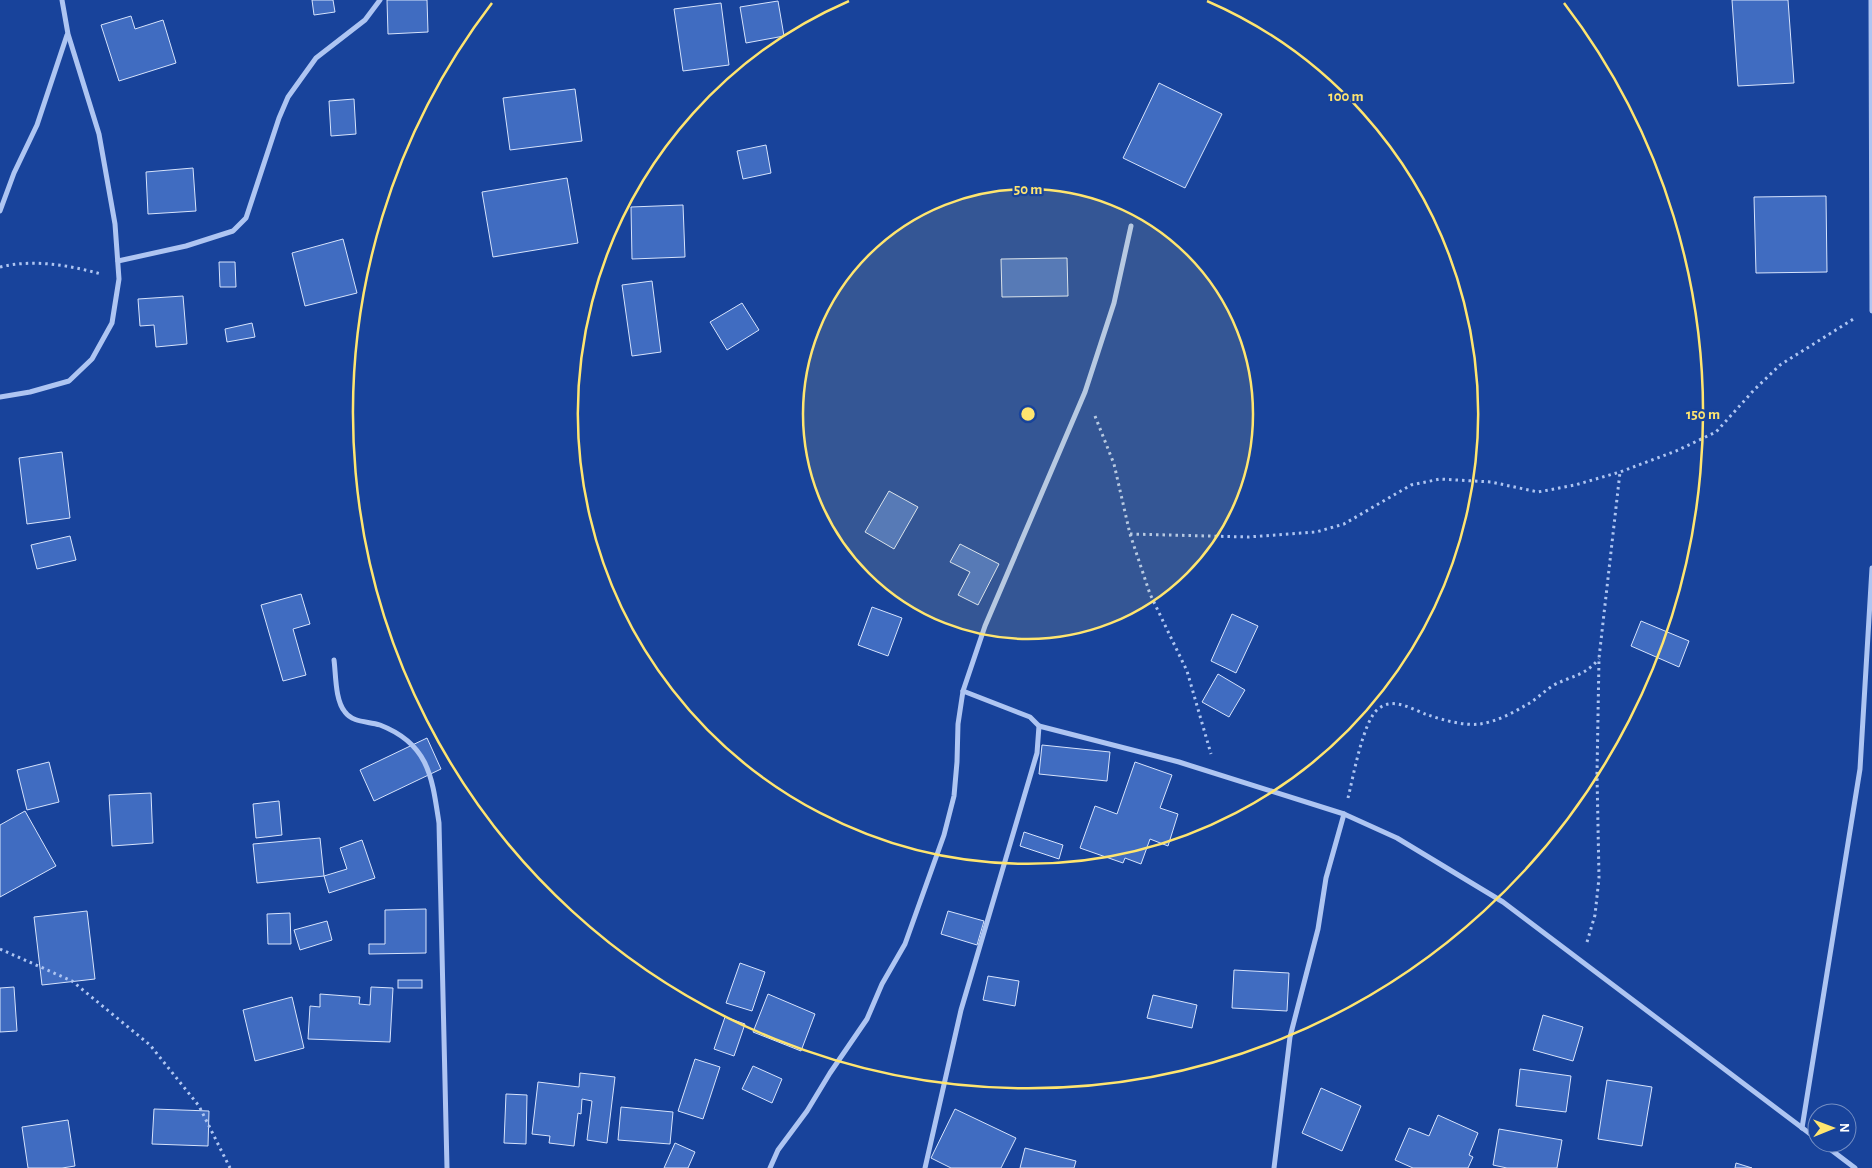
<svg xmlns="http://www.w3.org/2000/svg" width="1872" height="1168" font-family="'Alegreya Sans',sans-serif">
	<rect width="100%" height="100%" fill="#18439b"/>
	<!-- building -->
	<g fill="#406cc1" stroke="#d6e3fc">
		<polygon points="312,0 333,0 335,12 314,15"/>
		<polygon points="387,0 427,0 428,32 388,34"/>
		<polygon points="1732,0 1788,0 1794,83 1738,86"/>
		<polygon points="778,1 784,36 746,43 740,7"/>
		<polygon points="721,3 729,65 683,71 674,9"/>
		<polygon points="131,16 135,29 163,20 176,63 119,81 101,25"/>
		<polygon points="1159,83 1222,114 1185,188 1123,158"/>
		<polygon points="575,89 582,141 510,150 503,98"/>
		<polygon points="354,99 356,134 331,136 329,101"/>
		<polygon points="766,145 771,173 743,179 737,151"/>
		<polygon points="193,168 196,211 148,214 146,172"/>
		<polygon points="567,178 578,243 493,257 482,192"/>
		<polygon points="1826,196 1827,272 1756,273 1754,197"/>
		<polygon points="683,205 685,257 632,259 631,207"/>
		<polygon points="343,239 357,293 305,306 292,253"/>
		<polygon points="1067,258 1068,296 1002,297 1001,259"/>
		<polygon points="219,262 235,262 236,287 220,287"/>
		<polygon points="652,281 661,352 632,356 622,285"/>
		<polygon points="183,296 187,344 156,347 154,325 140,326 138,299"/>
		<polygon points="742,303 759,330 727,350 710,322"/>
		<polygon points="252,323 255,337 227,342 225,329"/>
		<polygon points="62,452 70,518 27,524 19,458"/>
		<polygon points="889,491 918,507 894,549 865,532"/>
		<polygon points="70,536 76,560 37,569 31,545"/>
		<polygon points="960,544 999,564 978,605 958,595 970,572 950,562"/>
		<polygon points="301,594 310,624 293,629 306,675 283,681 261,605"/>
		<polygon points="872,607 902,618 888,656 858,645"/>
		<polygon points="1232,614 1258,626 1236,673 1211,661"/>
		<polygon points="1641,621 1689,641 1679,667 1631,646"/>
		<polygon points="1218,674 1245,690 1229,717 1202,702"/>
		<polygon points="427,738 441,769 374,801 360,770"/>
		<polygon points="1042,745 1110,752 1107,781 1039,774"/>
		<polygon points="49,762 59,802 27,810 17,770"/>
		<polygon points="1135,762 1172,775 1160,808 1178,814 1168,846 1150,839 1141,864 1125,858 1123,863 1080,848 1095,806 1117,814"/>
		<polygon points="151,793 153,843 112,846 109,795"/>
		<polygon points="279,801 282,835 256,838 253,804"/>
		<polygon points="25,811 56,866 0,897 0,825"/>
		<polygon points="1024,832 1063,845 1059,859 1020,846"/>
		<polygon points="320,838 324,876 257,883 253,844"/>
		<polygon points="362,840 375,878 329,893 324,876 347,869 340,848"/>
		<polygon points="426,909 426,953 369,954 369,944 385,944 385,910"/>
		<polygon points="87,911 95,979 42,985 34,917"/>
		<polygon points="948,911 984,921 977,945 941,934"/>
		<polygon points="290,913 291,944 268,944 267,914"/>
		<polygon points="327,921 332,940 300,950 294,930"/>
		<polygon points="740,963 765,972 752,1011 726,1003"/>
		<polygon points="1234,970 1289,973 1287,1011 1232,1008"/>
		<polygon points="988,976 1019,981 1015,1006 983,1000"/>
		<rect x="398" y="980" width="24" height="8"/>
		<polygon points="14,987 17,1031 0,1032 0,988"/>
		<polygon points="371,987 393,988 390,1042 308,1039 310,1006 320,1007 320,994 360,997 359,1004 370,1005"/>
		<polygon points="768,994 815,1014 801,1051 753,1032"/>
		<polygon points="1153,995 1197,1005 1192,1028 1147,1018"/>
		<polygon points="292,997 304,1048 255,1061 243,1010"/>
		<polygon points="1543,1015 1583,1027 1573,1061 1533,1050"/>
		<polygon points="725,1017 745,1024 734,1056 714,1049"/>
		<polygon points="695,1059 720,1067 703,1119 678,1111"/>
		<polygon points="753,1066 782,1079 772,1103 742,1089"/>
		<polygon points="1520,1069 1571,1076 1566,1112 1516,1106"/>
		<polygon points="580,1073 615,1077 607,1143 587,1140 592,1101 582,1099 581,1114 578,1113 574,1146 549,1143 550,1136 532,1134 538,1082 579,1087"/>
		<polygon points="1607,1080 1652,1087 1642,1146 1598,1139"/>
		<polygon points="1321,1088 1361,1106 1342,1151 1302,1133"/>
		<polygon points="506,1094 527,1095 526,1144 504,1143"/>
		<polygon points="621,1107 673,1112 670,1144 618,1140"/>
		<polygon points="154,1109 209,1111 208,1146 152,1144"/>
		<polygon points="955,1109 1016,1138 1001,1168 951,1168 931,1158"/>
		<polygon points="1438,1115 1478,1133 1469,1155 1473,1157 1468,1168 1413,1168 1395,1160 1409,1128 1429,1136"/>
		<polygon points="68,1120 75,1166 62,1168 28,1168 22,1127"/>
		<polygon points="1499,1129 1562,1140 1557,1168 1507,1168 1493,1165"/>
		<polygon points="675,1143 695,1152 688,1168 664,1168"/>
		<polygon points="1025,1148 1076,1161 1074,1168 1020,1168"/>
		<polygon points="1736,1163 1752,1168 1735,1168"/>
	</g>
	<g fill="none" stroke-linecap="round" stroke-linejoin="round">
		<!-- path -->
		<g stroke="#aec5f2" stroke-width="3" stroke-dasharray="2.5 4" stroke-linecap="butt">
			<path d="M0 267C33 259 69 265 101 274"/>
			<polyline points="1095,416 1114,464 1130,534 1150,594 1187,671 1211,754"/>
			<polyline points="1130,534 1248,537 1316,532 1344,524 1411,485 1440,479 1491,482 1538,492 1575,485 1620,472 1676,451 1716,432 1754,390 1780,365 1855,318"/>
			<path d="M1348 798C1353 778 1363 721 1378 709 1394 696 1413 710 1428 715 1443 720 1464 726 1480 724 1495 722 1513 713 1526 705 1536 700 1544 691 1554 685 1573 675 1583 677 1599 659"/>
			<polyline points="1587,942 1595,915 1599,878 1597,774 1599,658 1620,472"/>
			<polyline points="0,949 72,981 150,1045 199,1106 230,1168"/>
		</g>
		<!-- minor -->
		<g stroke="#aec5f2" stroke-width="5">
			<polyline points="1871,0 1872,311"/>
			<polyline points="0,211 14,173 37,125 67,35"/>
			<polyline points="118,261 186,246 233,231 246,218 279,118 288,97 316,58 365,20 380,0"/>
			<polyline points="0,397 30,392 69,381 92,359 112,323 119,279 115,224 99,134 68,34 62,0"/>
			<path d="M334 660C336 675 335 700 345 712 353 723 368 721 380 725 429 744 432 777 439 823L447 1168"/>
			<polyline points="1039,726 1179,762 1344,814 1397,838 1503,902 1817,1139"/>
			<polyline points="1802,1128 1860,769 1872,568"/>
			<polyline points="1822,1143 1855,1168"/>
			<polyline points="770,1168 778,1150 807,1111 830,1073 867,1019 882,984 905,944 944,835 954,796 957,762 958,724 963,691 985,626 1085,392 1114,303 1131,226"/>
			<polyline points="925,1168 961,1010 1037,753 1039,726 1030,717 963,691"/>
			<polyline points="1274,1168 1290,1037 1318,929 1326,878 1344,814"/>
		</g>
	</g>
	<!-- distance rings -->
	<circle cx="1028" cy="414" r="225" fill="#ffe56f" fill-opacity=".12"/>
	<g fill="none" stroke="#ffe56f" stroke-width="2.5">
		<circle cx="1028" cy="414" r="225"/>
		<path d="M1207 1A450 450 0 1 1 849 1"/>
		<path d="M1564 3A675 675 0 1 1 492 3"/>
	</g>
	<circle cx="1028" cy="414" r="8" fill="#ffe56f" stroke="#18439b" stroke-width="2.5"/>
	<g font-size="15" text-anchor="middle" font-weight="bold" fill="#ffe56f" stroke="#18439b" stroke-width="4.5" stroke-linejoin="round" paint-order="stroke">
		<text x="1346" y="101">100 m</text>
		<text x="1028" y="194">50 m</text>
		<text x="1703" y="419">150 m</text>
	</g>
	<!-- north arrow -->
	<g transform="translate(1832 1128) rotate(89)"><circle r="24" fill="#18439b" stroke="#748ec3"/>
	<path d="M0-4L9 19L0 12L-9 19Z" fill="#ffe56f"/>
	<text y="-8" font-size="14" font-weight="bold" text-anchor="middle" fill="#ffffff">N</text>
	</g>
</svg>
